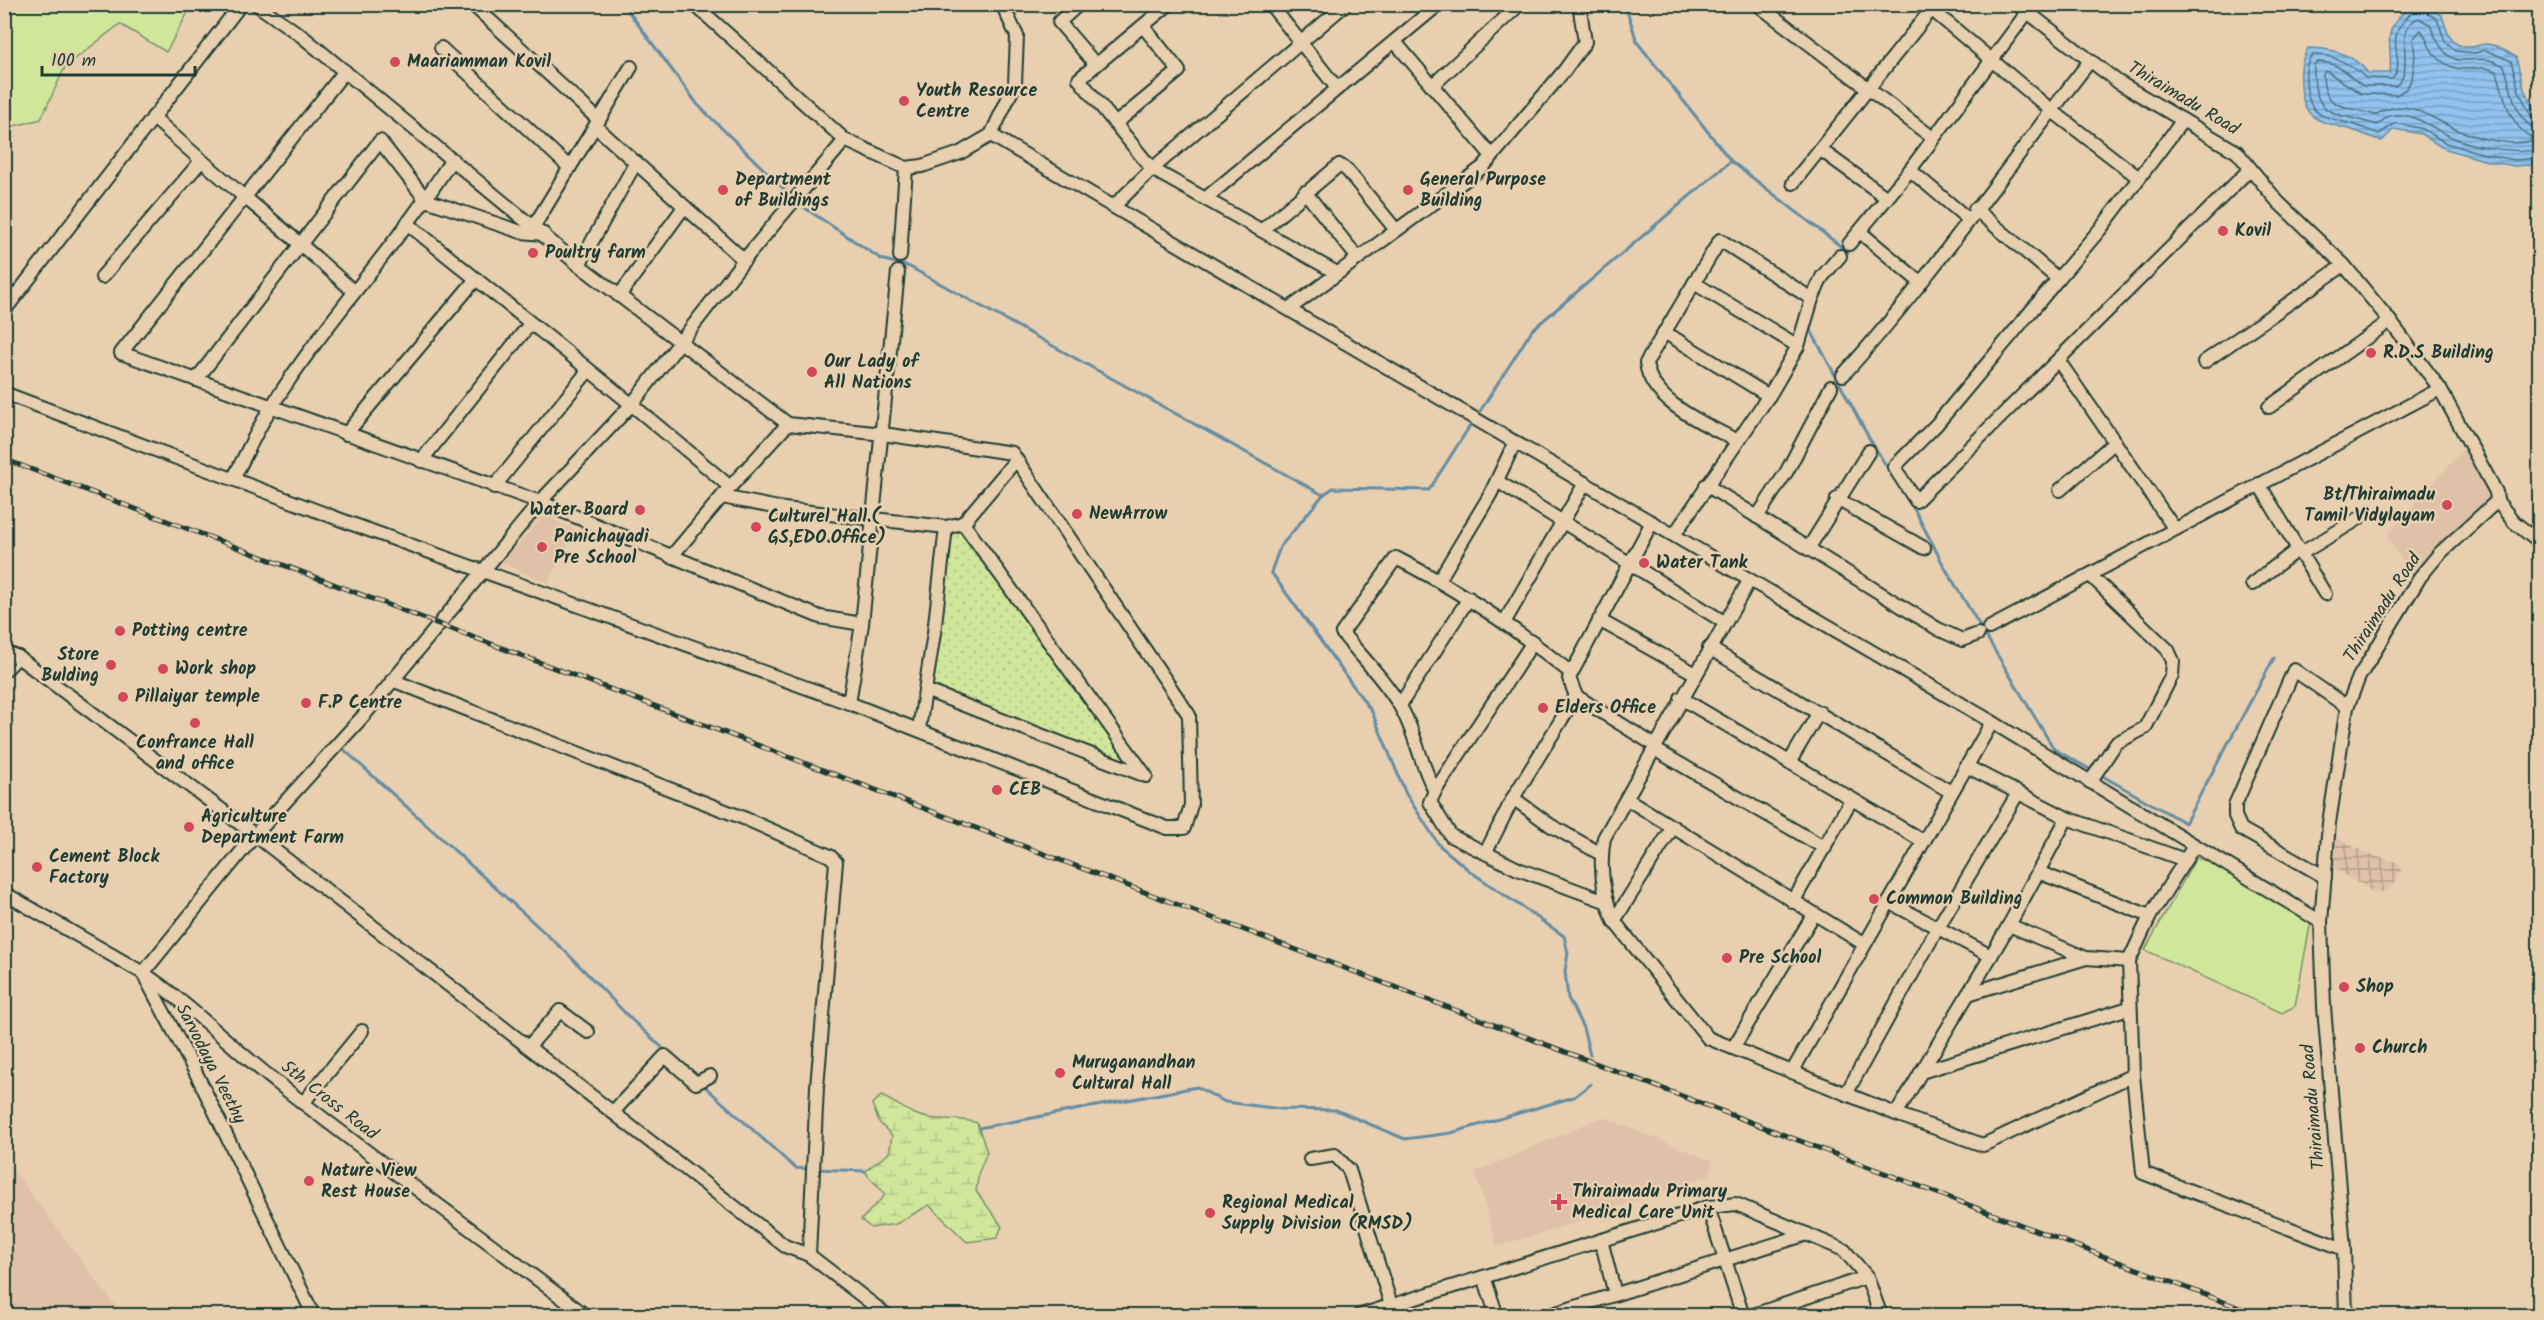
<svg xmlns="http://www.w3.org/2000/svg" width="2544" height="1320" font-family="Kalam,sans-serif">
	<defs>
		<pattern id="industrial-grid" width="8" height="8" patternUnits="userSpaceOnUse" patternTransform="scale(1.5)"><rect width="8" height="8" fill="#dfc1a7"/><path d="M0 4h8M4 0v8" fill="none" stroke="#b49e89"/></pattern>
		<pattern id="wetland-marsh" width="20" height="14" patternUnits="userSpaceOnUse" patternTransform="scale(1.5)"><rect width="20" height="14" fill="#d0e69b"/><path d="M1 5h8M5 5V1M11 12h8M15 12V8" fill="none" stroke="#b2c686"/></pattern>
		<pattern id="park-dots" width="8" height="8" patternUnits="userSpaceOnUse" patternTransform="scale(1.5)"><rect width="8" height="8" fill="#d0e69b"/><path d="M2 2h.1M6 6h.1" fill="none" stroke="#b2c686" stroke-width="1.8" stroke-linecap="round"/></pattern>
		<pattern id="water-rules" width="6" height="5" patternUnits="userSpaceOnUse" patternTransform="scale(1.5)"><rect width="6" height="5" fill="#92c3ee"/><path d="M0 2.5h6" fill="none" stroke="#77a0c2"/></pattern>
	</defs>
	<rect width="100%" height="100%" fill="#e8cfb0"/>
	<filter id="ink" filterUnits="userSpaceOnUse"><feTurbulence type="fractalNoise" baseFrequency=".0167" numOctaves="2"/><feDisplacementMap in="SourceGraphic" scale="12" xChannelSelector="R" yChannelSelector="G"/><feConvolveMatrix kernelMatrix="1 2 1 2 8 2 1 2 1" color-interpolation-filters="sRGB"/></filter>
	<g filter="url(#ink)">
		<!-- built -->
		<g fill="#dfc1a7">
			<polygon points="2466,446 2491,496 2437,547 2415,575 2394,550 2387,535"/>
			<polygon points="544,515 575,530 548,583 502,563"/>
			<polygon points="1602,1117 1713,1161 1710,1175 1551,1231 1497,1246 1475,1172"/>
			<polygon points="4,1157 72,1248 122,1315 5,1315"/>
		</g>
		<!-- industrial -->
		<polygon fill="url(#industrial-grid)" points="2337,838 2368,854 2396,862 2402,870 2395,883 2386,891 2375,893 2340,872 2334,867"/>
		<!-- grass -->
		<g fill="#d0e69b" stroke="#789268" stroke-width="1.5">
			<polygon points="4,5 5,4 192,5 166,52 120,24 65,67 41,119 7,128 4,126"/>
			<polygon points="2196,858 2207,861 2311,921 2295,1006 2282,1013 2145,950"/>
		</g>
		<!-- wetland -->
		<path fill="url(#wetland-marsh)" stroke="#789268" stroke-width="1.5" d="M881 1096C898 1103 909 1115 929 1118 945 1121 960 1117 977 1123L987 1152 979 1172 976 1191 1002 1226 997 1238 967 1242 929 1205 896 1224 871 1228 861 1220 885 1195C879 1184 870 1181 865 1171L889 1153 892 1136 879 1122 872 1104Z"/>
		<!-- park -->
		<polygon fill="url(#park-dots)" stroke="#789268" stroke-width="1.5" points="960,532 1131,765 930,684 948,535"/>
		<!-- water -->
		<path fill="url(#water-rules)" stroke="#648da4" stroke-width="1.5" d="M2414 5H2422L2442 15C2447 32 2450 48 2471 47 2476 47 2480 44 2485 44 2496 44 2507 52 2516 57L2524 89 2539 120V164L2515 166 2487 161 2443 148 2421 134 2394 129 2382 141C2372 138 2362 133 2352 130 2321 121 2302 123 2301 83 2300 69 2301 61 2308 48 2331 48 2353 53 2368 73H2390C2392 60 2388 42 2390 34 2392 23 2404 10 2414 5Z"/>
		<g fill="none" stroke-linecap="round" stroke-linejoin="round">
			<!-- shore -->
			<g stroke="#4d737e" stroke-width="1.5">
				<path d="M2421 30C2427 37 2428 48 2435 55 2460 81 2475 60 2497 72 2504 94 2508 125 2531 137V141C2508 147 2474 137 2453 128 2425 115 2406 96 2375 115 2346 105 2323 111 2323 74L2326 71 2362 94 2396 95 2406 89 2412 79 2415 56 2413 39Z"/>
				<path d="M2540 121 2532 118 2519 91 2511 61 2485 50 2475 53 2456 51 2445 41 2437 19 2418 7C2411 12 2397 26 2396 37 2393 51 2404 66 2392 79L2366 78C2349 64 2335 54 2312 55 2305 63 2306 71 2306 81 2308 118 2323 116 2352 124 2362 127 2370 131 2379 134L2396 123 2423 129 2446 143 2488 155 2515 160 2540 158"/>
				<path d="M2540 129C2515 127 2511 84 2504 66 2467 45 2454 85 2430 25L2419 18C2390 28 2418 71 2395 86H2364C2346 77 2343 62 2317 62L2314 65C2312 120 2335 111 2377 125 2382 122 2386 116 2393 115 2414 113 2431 127 2449 136 2477 149 2509 151 2540 151"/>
			</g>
			<!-- stream -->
			<g stroke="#648da4" stroke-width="3">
				<polyline points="623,4 698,105 792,197"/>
				<polyline points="1731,161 1848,252 1845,256"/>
				<polyline points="796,202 881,259 910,267 1323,495 1280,547 1271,572 1372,712 1406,794 1439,845 1471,872 1564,936 1568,953 1565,971 1568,998 1583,1028 1590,1055"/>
				<polyline points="1809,327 1869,438 1889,470"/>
				<polyline points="1477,416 1532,330 1731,161 1637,42 1625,4"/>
				<polyline points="1323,495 1333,488 1429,490 1473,421"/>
				<polyline points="1911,503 1945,568 2054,749 2093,771"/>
				<polyline points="340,746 567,953 631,1019 668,1053"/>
				<polyline points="2099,774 2185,823 2274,658"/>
				<polyline points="702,1084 795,1168 809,1169"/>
				<polyline points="979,1128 1197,1087 1225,1102 1281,1109 1336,1110 1405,1139 1451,1133 1574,1097 1591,1084"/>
				<polyline points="816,1169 865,1171"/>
			</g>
			<!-- minor casing -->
			<g stroke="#1f3d34" stroke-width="16">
				<g id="minor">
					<polyline points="472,4 599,120"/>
					<polyline points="694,4 845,140 906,168 922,166 960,153 991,135 1015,84 1017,36 1002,4"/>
					<polyline points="1079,4 1059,22 1096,65"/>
					<polyline points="1169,4 1079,79 1152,169 1337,273"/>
					<polyline points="1270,4 1337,88"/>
					<polyline points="1757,4 1933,138"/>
					<polyline points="1925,4 2051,110 2139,178"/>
					<polyline points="2017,4 2118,82 2237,152 2278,202 2344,265 2390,321 2440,389 2496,492 2497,501 2439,554 2420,577 2359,677 2347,707 2329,823 2321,922 2324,1007 2344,1249 2346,1316"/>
					<polyline points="1395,42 1492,156"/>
					<polyline points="441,48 569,167"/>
					<polyline points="345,71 121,353 540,502 820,617 862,624"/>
					<polyline points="1432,86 1520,4"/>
					<path d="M153 117C218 178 289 231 354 292"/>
					<polyline points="1115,124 1179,71 1143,26"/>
					<polyline points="596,125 631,67"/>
					<polyline points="991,135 1992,722 2321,922"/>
					<polyline points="845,140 744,260 633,403 540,502 366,713 255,835 785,1246 809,1255 888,1316"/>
					<polyline points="1821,150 1887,198"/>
					<polyline points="1910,170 1968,219"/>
					<polyline points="1793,183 1935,5"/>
					<polyline points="1305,192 1357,257"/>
					<polyline points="1206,198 1439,4"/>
					<polyline points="1114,206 1152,169 1346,4"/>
					<polyline points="1975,209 2058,279 2102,227 2183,120"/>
					<path d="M407 223C514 311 625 396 730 487"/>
					<polyline points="534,226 595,126 744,260"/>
					<polyline points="1262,230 1339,165 1347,170 1396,230"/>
					<polyline points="1860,232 1921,283"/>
					<polyline points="1849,244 1910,170 2026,14"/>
					<polyline points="900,256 906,168"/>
					<polyline points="579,265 636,162"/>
					<polyline points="102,277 201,161"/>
					<polyline points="2058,279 1936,425 1894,467 1916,501 2250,169"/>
					<polyline points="1694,283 1798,346"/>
					<polyline points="619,296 684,207"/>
					<polyline points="1289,309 1483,167 1564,71 1585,42 1579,4"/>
					<polyline points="4,311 241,4"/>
					<polyline points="1664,332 1769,396"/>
					<polyline points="2058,360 2174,528"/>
					<polyline points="2204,362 2344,265"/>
					<path d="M1843 375C1933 276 2008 165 2090 61"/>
					<polyline points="196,380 380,141 426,200 521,232 544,234"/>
					<polyline points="4,393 352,524 849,703 1167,828 1184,828 1191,805 1189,715 1012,453 883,434 788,424 579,265 303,37 256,4"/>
					<polyline points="2269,407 2390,321"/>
					<polyline points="346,434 476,279"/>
					<path d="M1737 441C1706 424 1651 403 1646 363L1720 240 1812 299"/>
					<polyline points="421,461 530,324"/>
					<path d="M233 479C246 455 257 429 272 406 326 320 398 245 452 159"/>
					<polyline points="1497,481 1724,622"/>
					<polyline points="2259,484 2325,594"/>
					<polyline points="1706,485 1938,629 1962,640 1978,634"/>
					<polyline points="494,487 588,371"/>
					<polyline points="2060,490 2115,442"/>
					<polyline points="722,497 784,509 946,527 963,523 1146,776 925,690"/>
					<polyline points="1837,499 1924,548"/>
					<polyline points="2497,501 2514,522 2540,543"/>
					<polyline points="1757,517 1787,471 1831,387"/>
					<polyline points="1652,522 1569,678 1576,696 1656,746"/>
					<polyline points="963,523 1016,460"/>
					<polyline points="1674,535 1772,391 1798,346 1812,299 1822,277 1840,256"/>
					<polyline points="1808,549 1869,451"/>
					<polyline points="2300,554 2358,519"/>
					<polyline points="671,557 730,487 788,424"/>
					<polyline points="2090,575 2168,650 2173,661 2172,675 2145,728 2116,743 2090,782"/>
					<polyline points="1439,580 1490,495 1515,442"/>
					<path d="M1749 581 1604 838C1599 866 1603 895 1614 921L1708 1038 1896 1114 1983 1145 2133 1075"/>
					<polyline points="2252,584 2297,550"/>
					<polyline points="1599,620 1696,674"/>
					<polyline points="1505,621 1585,483"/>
					<polyline points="1989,628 2440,389"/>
					<polyline points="1533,642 1435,791 1430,802 1451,836 1518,869 1605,901"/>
					<polyline points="1709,648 1951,792"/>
					<path d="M4 652 18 657 255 835 143 973C192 1006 233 1049 280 1085 381 1164 484 1238 586 1316"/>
					<polyline points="4,671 18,657"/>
					<polyline points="392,680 746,819 830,856 836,862 817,1087 809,1255"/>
					<polyline points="1681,698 1923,841"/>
					<polyline points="849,703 862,624 898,272"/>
					<polyline points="1400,705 1469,598"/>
					<polyline points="919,729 934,633 946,527"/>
					<polyline points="1654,749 1825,848"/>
					<polyline points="1789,763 1819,712"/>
					<polyline points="1966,766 2067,818 2185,860"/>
					<path d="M1435 791C1420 764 1416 733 1400 706 1385 680 1361 656 1342 633L1396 558C1459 590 1515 628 1570 672"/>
					<polyline points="1513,798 1550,825 1601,854"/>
					<polyline points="1627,799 1864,944"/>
					<polyline points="2194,846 2150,916 2129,961 2133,1075 2143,1173 2344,1249"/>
					<polyline points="1486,852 1513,798 1576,696"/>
					<polyline points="2038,872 2067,818"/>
					<polyline points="2325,877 2241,829 2235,816 2235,805 2294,670 2347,707"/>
					<polyline points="4,893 143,973 198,1077 314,1316"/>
					<polyline points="1793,902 1851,800"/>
					<polyline points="1889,902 1991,956 1896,1114"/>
					<polyline points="1614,921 1673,827"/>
					<polyline points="2009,925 2038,872 2150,916"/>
					<polyline points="1991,956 2009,925 2086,958 2129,961"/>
					<polyline points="1968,994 2086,958"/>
					<polyline points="529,1046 560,1011 588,1032"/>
					<polyline points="1733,1048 1814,914"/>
					<polyline points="1792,1072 1992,722"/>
					<polyline points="1921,1072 2129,1008"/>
					<polyline points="1846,1094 1937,929 2018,793"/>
					<polyline points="303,1103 362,1031"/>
					<polyline points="613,1112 665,1056 696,1083 710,1076"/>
					<polyline points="1310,1159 1335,1155 1349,1170 1391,1305"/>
					<polyline points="1708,1207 1743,1316"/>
					<polyline points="1601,1240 1615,1294"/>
					<polyline points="1484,1277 1497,1316"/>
					<polyline points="1358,1316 1708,1207 1736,1204 1844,1250 1867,1277 1881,1316"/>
					<polyline points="1547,1316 1807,1234"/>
					<polyline points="1750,1316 1867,1277"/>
				</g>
			</g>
			<!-- minor -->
			<use href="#minor" stroke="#e8cfb0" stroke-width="12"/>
			<!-- rail casing -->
			<g stroke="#1f3d34" stroke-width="5">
				<polyline id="rail" points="4,459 2261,1316"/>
			</g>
			<!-- rail -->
			<use href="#rail" stroke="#e8cfb0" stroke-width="3" stroke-dasharray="9" stroke-linecap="butt"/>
		</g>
	</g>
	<!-- markers -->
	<g fill="#d1495b" stroke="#e8cfb0" stroke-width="2">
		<circle cx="395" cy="62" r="6"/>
		<circle cx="904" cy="101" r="6"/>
		<circle cx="723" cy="190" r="6"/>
		<circle cx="1408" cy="190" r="6"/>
		<circle cx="2223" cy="231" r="6"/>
		<circle cx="533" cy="253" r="6"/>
		<circle cx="2371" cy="353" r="6"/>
		<circle cx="812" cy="372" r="6"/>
		<circle cx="2447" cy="505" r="6"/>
		<circle cx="640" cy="510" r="6"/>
		<circle cx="1077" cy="514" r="6"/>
		<circle cx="756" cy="527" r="6"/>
		<circle cx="542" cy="547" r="6"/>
		<circle cx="1644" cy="563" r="6"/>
		<circle cx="120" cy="631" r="6"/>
		<circle cx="111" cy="665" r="6"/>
		<circle cx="163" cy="669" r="6"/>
		<circle cx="123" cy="697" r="6"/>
		<circle cx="306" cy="703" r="6"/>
		<circle cx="1543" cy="708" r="6"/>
		<circle cx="195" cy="723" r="6"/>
		<circle cx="997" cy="790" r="6"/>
		<circle cx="189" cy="827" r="6"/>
		<circle cx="37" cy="867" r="6"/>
		<circle cx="1874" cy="899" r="6"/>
		<circle cx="1727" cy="958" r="6"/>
		<circle cx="2344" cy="987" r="6"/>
		<circle cx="2360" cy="1048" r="6"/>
		<circle cx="1060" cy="1073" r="6"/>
		<circle cx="309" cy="1181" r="6"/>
		<path d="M1556 1193h6v6h6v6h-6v6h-6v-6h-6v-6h6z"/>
		<circle cx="1210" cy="1213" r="6"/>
	</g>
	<g text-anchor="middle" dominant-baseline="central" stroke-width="5" stroke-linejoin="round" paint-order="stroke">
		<!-- poi labels -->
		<g font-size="18" font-weight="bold" fill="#1f3d34" stroke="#e8cfb0" text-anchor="start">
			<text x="407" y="62">Maariamman Kovil</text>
			<text x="916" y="91">Youth Resource<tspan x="916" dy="21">Centre</tspan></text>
			<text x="735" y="180">Department<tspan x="735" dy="21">of Buildings</tspan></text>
			<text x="1420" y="180">General Purpose<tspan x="1420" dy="21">Building</tspan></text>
			<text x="2235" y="231">Kovil</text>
			<text x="545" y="253">Poultry farm</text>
			<text x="2383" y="353">R.D.S Building</text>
			<text x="824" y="362">Our Lady of<tspan x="824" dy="21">All Nations</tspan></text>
			<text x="2435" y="495" text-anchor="end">Bt/Thiraimadu<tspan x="2435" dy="21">Tamil Vidylayam</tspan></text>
			<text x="628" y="510" text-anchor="end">Water Board</text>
			<text x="1089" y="514">NewArrow</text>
			<text x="768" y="517">Culturel Hall.(<tspan x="768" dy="21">GS,EDO.Office)</tspan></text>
			<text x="554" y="537">Panichayadi<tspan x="554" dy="21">Pre School</tspan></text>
			<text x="1656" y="563">Water Tank</text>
			<text x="132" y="631">Potting centre</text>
			<text x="99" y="655" text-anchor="end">Store<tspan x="99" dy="21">Bulding</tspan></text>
			<text x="175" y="669">Work shop</text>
			<text x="135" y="697">Pillaiyar temple</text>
			<text x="318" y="703">F.P Centre</text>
			<text x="1555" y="708">Elders Office</text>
			<text x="195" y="743" text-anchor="middle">Confrance Hall<tspan x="195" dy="21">and office</tspan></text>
			<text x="1009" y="790">CEB</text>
			<text x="201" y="817">Agriculture<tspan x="201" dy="21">Department Farm</tspan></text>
			<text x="49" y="857">Cement Block<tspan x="49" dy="21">Factory</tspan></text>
			<text x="1886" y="899">Common Building</text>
			<text x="1739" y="958">Pre School</text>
			<text x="2356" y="987">Shop</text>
			<text x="2372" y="1048">Church</text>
			<text x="1072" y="1063">Muruganandhan<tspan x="1072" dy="21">Cultural Hall</tspan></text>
			<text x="321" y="1171">Nature View<tspan x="321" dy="21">Rest House</tspan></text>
			<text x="1572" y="1192">Thiraimadu Primary<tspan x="1572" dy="21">Medical Care Unit</tspan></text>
			<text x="1222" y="1203">Regional Medical<tspan x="1222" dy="21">Supply Division (RMSD)</tspan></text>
		</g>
		<!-- street labels -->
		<g font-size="18" fill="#1f3d34" stroke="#e8cfb0">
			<text transform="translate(2183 99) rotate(31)">Thiraimadu Road</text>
			<text transform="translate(2383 608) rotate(-57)">Thiraimadu Road</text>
			<text transform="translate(210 1064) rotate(63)">Sarvodaya Veethy</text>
			<text transform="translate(329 1101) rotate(38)">5th Cross Road</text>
			<text transform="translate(2314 1107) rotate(-95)">Thiraimadu Road</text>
		</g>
	</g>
	<!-- margin -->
	<rect width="2544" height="1320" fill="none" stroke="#e8cfb0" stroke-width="24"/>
	<rect x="12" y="12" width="2520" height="1296" fill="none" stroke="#1f3d34" stroke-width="2" filter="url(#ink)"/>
	<!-- scale -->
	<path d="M42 66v9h153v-9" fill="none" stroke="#1f3d34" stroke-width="3"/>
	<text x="51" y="66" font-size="18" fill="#1f3d34" stroke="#e8cfb0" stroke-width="4.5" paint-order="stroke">100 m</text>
</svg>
